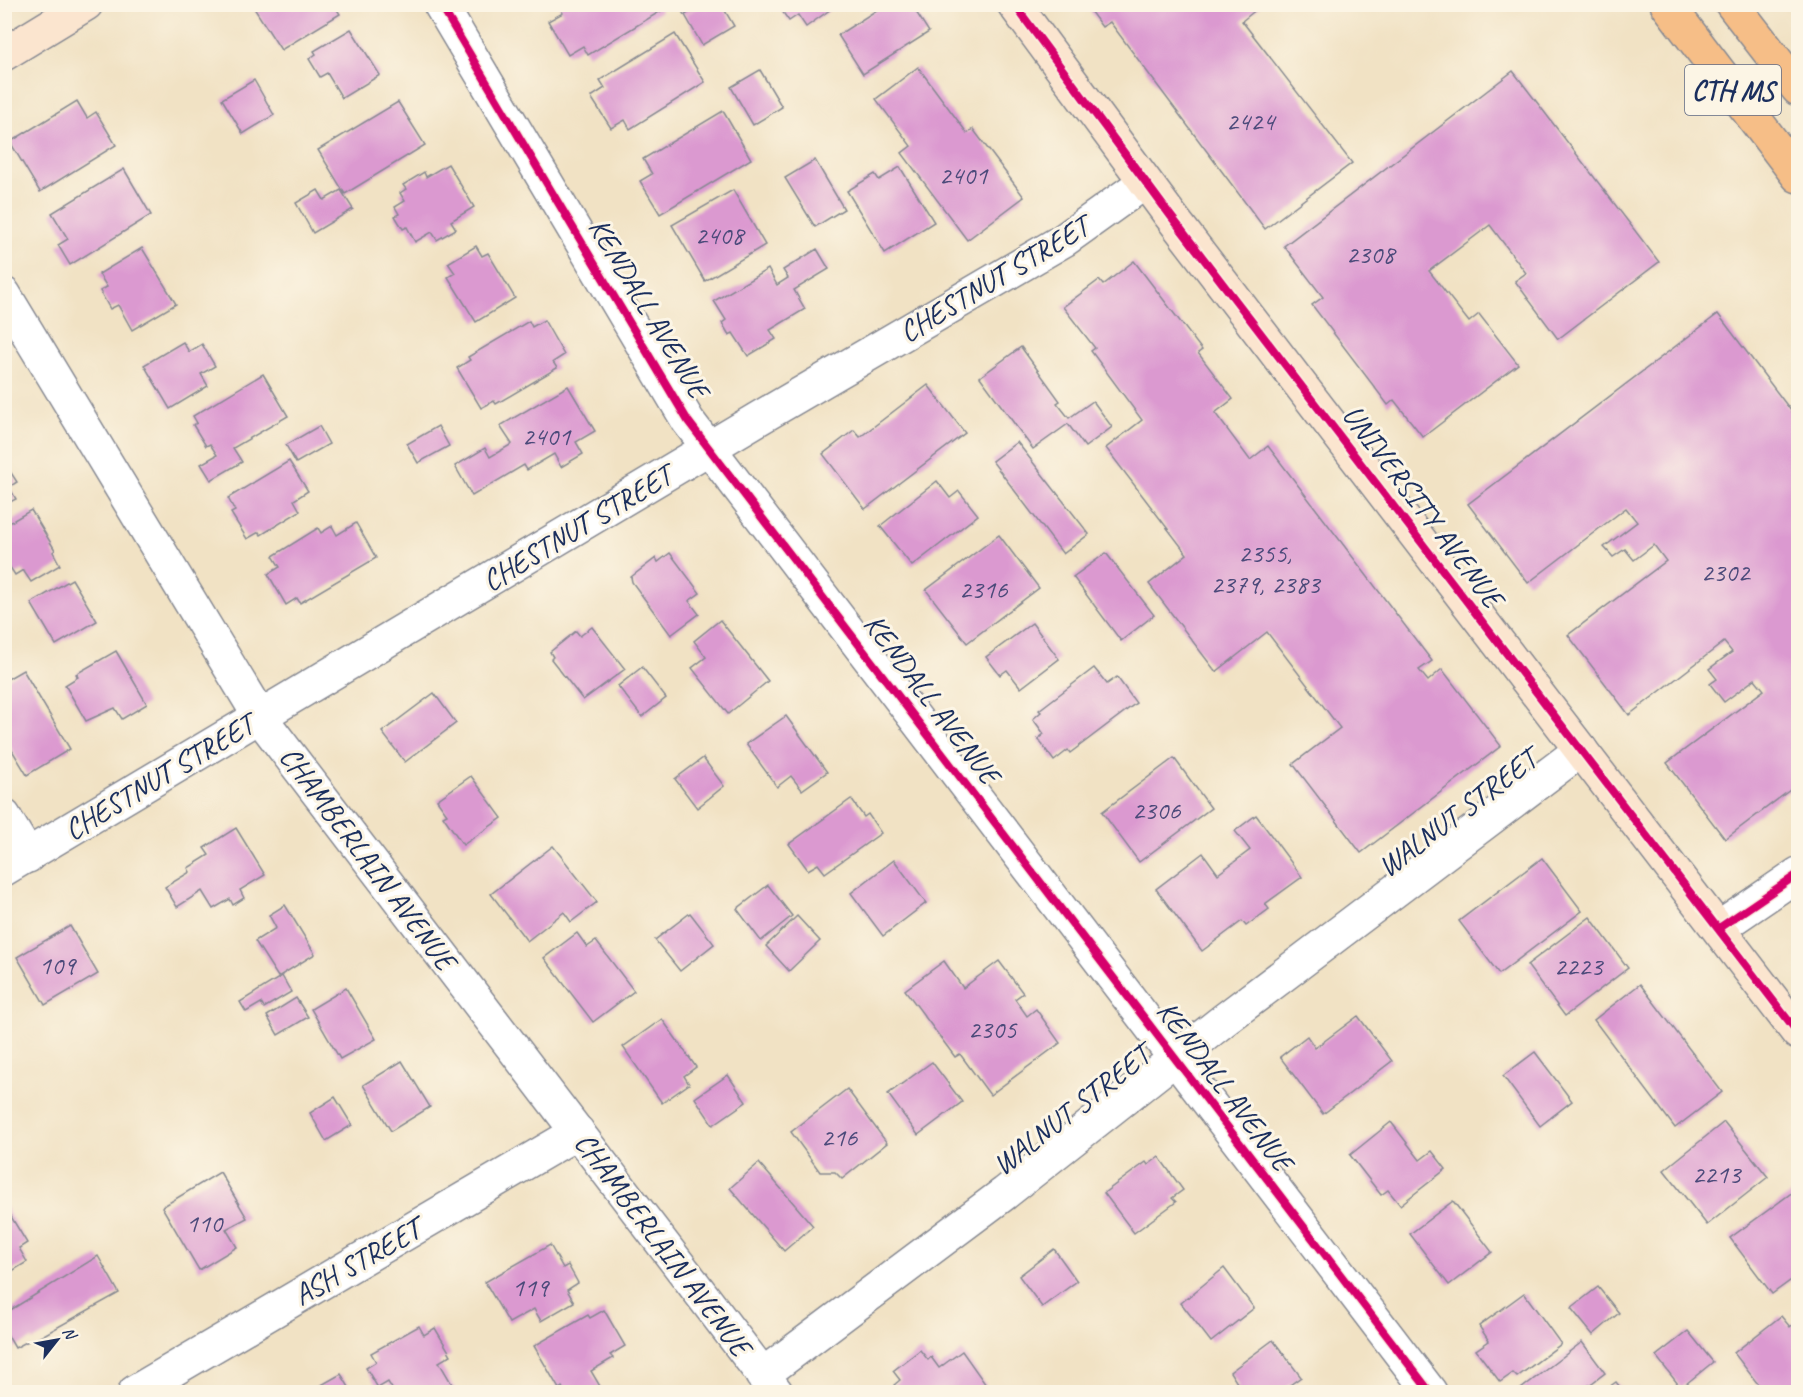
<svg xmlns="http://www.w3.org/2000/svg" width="1803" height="1397" font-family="Caveat,sans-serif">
	<rect width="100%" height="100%" fill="#fcf5e5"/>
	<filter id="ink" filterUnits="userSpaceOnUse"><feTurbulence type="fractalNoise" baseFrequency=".0167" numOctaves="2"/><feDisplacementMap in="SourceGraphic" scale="12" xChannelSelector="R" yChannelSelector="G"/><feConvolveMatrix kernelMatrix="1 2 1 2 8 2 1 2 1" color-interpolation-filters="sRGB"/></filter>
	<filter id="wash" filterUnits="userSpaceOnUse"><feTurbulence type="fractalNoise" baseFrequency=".008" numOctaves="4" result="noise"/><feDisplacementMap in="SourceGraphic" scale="24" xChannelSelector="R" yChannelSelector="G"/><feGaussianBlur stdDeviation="1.35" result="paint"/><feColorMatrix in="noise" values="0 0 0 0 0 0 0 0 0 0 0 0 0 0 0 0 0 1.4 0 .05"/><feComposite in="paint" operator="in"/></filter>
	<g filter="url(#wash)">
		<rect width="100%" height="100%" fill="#f1e2c4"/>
		<g id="blocks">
			<!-- building -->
			<g fill="#db99d0">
				<polygon points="562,4 657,4 661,11 588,55 583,46 568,55 548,21 563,13 559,6"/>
				<polygon points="678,4 701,4 684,15"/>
				<polygon points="703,4 721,4 734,26 702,45 685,15"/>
				<polygon points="777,4 838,4 806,27 798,15 789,21"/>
				<polygon points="886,4 911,4 929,32 863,74 838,35"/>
				<polygon points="1085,4 1263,4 1242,21 1352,163 1265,229 1110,22 1102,27"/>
				<polygon points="252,5 334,5 340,14 281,50"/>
				<polygon points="351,29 380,75 342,98 327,73 320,77 309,59 316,54 314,51"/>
				<polygon points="675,34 705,82 630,129 625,120 611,128 591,97 605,88 600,80"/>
				<polygon points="918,67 967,133 973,129 1024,197 967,240 902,153 911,146 876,99"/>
				<polygon points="760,70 782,107 753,125 731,87"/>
				<polygon points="1513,71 1659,262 1558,339 1515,281 1526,273 1490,225 1429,271 1469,322 1479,314 1518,364 1423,437 1394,400 1388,405 1312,305 1323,297 1284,246"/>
				<polygon points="254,80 274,115 243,134 222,99"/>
				<polygon points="77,101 87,118 96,112 116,145 40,192 10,142"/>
				<polygon points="398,102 425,145 345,194 318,150"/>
				<polygon points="723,111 751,159 660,214 640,181 652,174 643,159"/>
				<polygon points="815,160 844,209 815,227 785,178"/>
				<polygon points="448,164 474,207 451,221 456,229 437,240 432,232 415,242 407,227 403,229 395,216 399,214 395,207 405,201 400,193 406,189 403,185 424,172 426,177"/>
				<polygon points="900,167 934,222 885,253 847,191 875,174 879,180"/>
				<polygon points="124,169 151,215 70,265 58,245 68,239 52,213"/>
				<polygon points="318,190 324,200 341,190 353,209 313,233 296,203"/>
				<polygon points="733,190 765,245 705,281 672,225"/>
				<polygon points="476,246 482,256 488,253 515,298 476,322 448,277 455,273 448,263"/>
				<polygon points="142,248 176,304 132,330 118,305 110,309 100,291 107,287 99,274"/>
				<polygon points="817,249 829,269 794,290 805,309 770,330 776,339 748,356 733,333 729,335 722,323 726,320 714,301 768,269 777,285 788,278 783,270"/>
				<polygon points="1134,261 1202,350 1198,353 1233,399 1215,413 1250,460 1268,446 1432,661 1419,670 1428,681 1442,669 1501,746 1361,853 1293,764 1340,728 1267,632 1216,672 1149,584 1187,554 1106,448 1142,420 1091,351 1095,348 1063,307 1099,280 1103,285"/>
				<polygon points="1718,314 1798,420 1798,784 1725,839 1667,763 1764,690 1755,679 1724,702 1710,684 1717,679 1709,669 1732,652 1724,642 1629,715 1568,635 1666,561 1654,545 1634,560 1625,549 1613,557 1604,547 1637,522 1626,508 1528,583 1468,504"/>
				<polygon points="544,320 564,355 553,362 557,368 496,404 494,401 481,408 457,368 470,360 468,357 529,321 532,327"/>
				<polygon points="183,342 189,352 202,344 215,366 201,374 208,386 170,409 144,365"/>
				<polygon points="1021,347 1060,401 1057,403 1069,418 1093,401 1112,427 1085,447 1068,424 1033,449 980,377"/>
				<polygon points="263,374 288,416 233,448 242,462 211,480 201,464 217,455 210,444 206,446 193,425 197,423 193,416"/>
				<polygon points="928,385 965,433 865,509 823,454 854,430 860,437"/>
				<polygon points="568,386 595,431 576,442 583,454 561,467 554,454 527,470 524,465 472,496 455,466 485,448 490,457 512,444 500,426"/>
				<polygon points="319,426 329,444 296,463 286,445"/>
				<polygon points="438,426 449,446 418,463 407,444"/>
				<polygon points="1017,442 1089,534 1063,554 992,461"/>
				<polygon points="289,461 308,491 294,500 300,511 261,535 259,532 247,539 231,513 235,511 228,498"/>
				<polygon points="4,462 17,482 9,487 16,499 4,505"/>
				<polygon points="937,481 950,498 959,491 978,515 912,566 880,526"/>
				<polygon points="31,510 55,550 53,552 60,565 31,582 23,570 15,575 4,558 4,526"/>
				<polygon points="356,523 376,558 300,603 297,598 286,605 268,574 280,567 273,556 318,528 321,533 332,526 337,535"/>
				<polygon points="999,535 1039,588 967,643 926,590"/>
				<polygon points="670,553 700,593 689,601 699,614 671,635 632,582 631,577 656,558 658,562"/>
				<polygon points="1106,553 1154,615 1121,641 1073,577"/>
				<polygon points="72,579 97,621 56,645 31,603"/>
				<polygon points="720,620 768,681 728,714 692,668 706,657 694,641"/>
				<polygon points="1032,623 1059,659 1021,688 1007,670 1000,675 986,657"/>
				<polygon points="592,627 625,669 583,700 551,659 553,657 550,652 576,631 580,636"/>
				<polygon points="116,651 147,704 122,719 115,708 86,721 65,685 78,677 76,674"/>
				<polygon points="642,667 666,698 642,717 618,686"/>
				<polygon points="1094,668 1107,684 1117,677 1136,703 1070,753 1068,750 1054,761 1038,739 1044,734 1033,719 1041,712 1039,710"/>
				<polygon points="23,670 70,749 27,775 4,737 4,681"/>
				<polygon points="434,693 456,723 405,762 382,732"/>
				<polygon points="786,716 827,772 802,790 791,776 777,787 746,744"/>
				<polygon points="703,758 724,786 697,808 675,779"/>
				<polygon points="1174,758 1211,808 1139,862 1102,812"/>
				<polygon points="471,776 502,818 463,845 443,816 447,814 437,800"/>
				<polygon points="851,799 864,817 868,814 881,833 825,873 818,864 808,870 789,844"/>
				<polygon points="1256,815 1302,877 1265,904 1269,909 1246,926 1242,921 1202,951 1156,889 1203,853 1218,874 1250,850 1235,831"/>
				<polygon points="236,828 265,875 240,890 244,898 233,905 230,899 213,909 202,891 177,907 165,887 190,872 188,868 209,855 204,848"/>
				<polygon points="553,846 597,902 571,922 564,912 527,941 491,894"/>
				<polygon points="1542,858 1582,911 1499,974 1459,921"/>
				<polygon points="894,860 926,903 883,936 851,893"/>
				<polygon points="768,885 792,916 761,941 737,909"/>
				<polygon points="285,905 315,954 278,977 255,941 276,928 269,915"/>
				<polygon points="690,913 714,944 680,971 655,940"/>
				<polygon points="797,916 820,941 789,971 766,946"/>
				<polygon points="1590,917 1628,968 1565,1016 1527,965"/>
				<polygon points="70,926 98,974 45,1005 17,957"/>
				<polygon points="577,933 587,947 596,941 634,991 593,1022 544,958"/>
				<polygon points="944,961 963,988 999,961 1023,993 1015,999 1027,1016 1036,1009 1060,1043 990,1095 960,1054 955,1057 905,990"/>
				<polygon points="282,976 291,992 264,1008 261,1003 246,1012 240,1002"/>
				<polygon points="1640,984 1722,1092 1675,1128 1594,1020"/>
				<polygon points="346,988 376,1039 340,1059 311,1009"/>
				<polygon points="296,998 308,1017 278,1035 267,1016"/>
				<polygon points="1358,1016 1392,1061 1323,1114 1280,1057 1307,1036 1315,1048"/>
				<polygon points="662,1019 696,1067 684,1076 689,1084 662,1103 623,1047"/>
				<polygon points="1535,1052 1572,1101 1540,1126 1503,1076"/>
				<polygon points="402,1061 430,1107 391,1131 363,1085"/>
				<polygon points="932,1062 962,1102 918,1135 888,1094"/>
				<polygon points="728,1075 746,1102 713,1125 695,1098"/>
				<polygon points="847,1089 887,1143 842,1179 835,1172 820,1172 791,1132"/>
				<polygon points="335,1097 352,1125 326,1141 310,1113"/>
				<polygon points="1391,1122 1420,1160 1432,1151 1446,1169 1400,1205 1388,1190 1381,1195 1350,1155"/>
				<polygon points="1724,1122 1768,1177 1707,1225 1664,1170"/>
				<polygon points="1159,1157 1183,1190 1172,1198 1176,1202 1134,1233 1104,1193 1146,1162 1148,1165"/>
				<polygon points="759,1163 813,1226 784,1251 730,1188"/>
				<polygon points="220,1172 247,1218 226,1229 237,1247 199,1270 162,1207"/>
				<polygon points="1797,1189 1798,1275 1772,1294 1730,1238"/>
				<polygon points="1453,1201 1492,1252 1449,1285 1410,1234"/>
				<polygon points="4,1205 27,1243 19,1248 27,1262 4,1276"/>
				<polygon points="550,1245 563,1268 568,1265 578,1283 567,1290 574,1302 541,1321 534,1309 509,1323 485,1282"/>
				<polygon points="1054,1249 1077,1281 1042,1307 1019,1276"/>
				<polygon points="98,1256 119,1293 33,1341 32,1339 15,1348 4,1329 4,1314"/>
				<polygon points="1224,1268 1254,1308 1211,1342 1181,1303"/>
				<polygon points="1598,1287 1619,1313 1593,1335 1571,1308"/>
				<polygon points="1524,1293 1561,1344 1517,1377 1513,1373 1500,1382 1476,1350 1489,1341 1479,1326"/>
				<polygon points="604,1310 625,1346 610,1355 613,1358 591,1371 601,1388 592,1392 565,1392 562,1387 559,1389 534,1346 588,1315 590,1318"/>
				<polygon points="1781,1316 1790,1327 1798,1320 1798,1392 1764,1392 1734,1353"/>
				<polygon points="419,1326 424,1335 435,1328 451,1355 439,1362 456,1391 453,1392 394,1392 388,1382 378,1388 366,1368 376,1362 371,1353"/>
				<polygon points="1688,1331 1713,1362 1681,1388 1656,1356"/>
				<polygon points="1273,1340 1301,1377 1280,1392 1230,1392 1239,1386 1230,1372"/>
				<polygon points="1582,1342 1605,1373 1580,1392 1517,1392"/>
				<polygon points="920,1350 928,1360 931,1357 939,1368 962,1351 986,1385 976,1392 900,1392 894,1385 900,1380 893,1371"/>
				<polygon points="341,1374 352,1392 309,1392"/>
				<polygon points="1616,1382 1624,1392 1602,1392"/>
			</g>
		</g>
	</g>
	<g filter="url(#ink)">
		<use href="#blocks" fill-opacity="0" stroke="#868891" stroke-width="1.5"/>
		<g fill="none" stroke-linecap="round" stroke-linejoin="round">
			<!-- street casing -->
			<g stroke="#868891" stroke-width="36">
				<g id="street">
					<polyline points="440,4 688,421 1430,1392"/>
					<polyline points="4,294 260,717 776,1392"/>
					<polyline points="4,816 28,856"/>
					<polyline points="4,869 761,417 1064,240 1145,182"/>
					<polyline points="1719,928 1798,874"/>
					<polyline points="762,1375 1005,1193 1224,1020 1581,750"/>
					<polyline points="135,1392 578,1132"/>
				</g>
			</g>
			<!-- secondary casing -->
			<g stroke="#868891" stroke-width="36">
				<g id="secondary">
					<polyline points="1014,4 1170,215 1798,1033"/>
					<polyline points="4,54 86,4"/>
				</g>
			</g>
			<!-- primary casing -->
			<g stroke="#868891" stroke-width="36">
				<g id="primary">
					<polyline points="1667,4 1798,176"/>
					<polyline points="1732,4 1798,89"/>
				</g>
			</g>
			<!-- street -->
			<use href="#street" stroke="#fff" stroke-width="33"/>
			<!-- secondary -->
			<use href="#secondary" stroke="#fbe5cf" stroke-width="33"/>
			<!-- primary -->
			<use href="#primary" stroke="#f6be87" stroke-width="33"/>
			<!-- cycleway casing -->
			<g stroke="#fcf5e5" stroke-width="11">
				<g id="cycleway">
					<polyline points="440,4 688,421 1430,1392"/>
					<polyline points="1014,4 1170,215 1798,1033"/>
					<polyline points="1719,928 1798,874"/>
				</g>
			</g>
			<!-- cycleway -->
			<use href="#cycleway" stroke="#d6006c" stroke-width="8"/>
		</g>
	</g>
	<g text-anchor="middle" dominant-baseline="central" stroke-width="6" stroke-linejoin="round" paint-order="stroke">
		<!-- number labels -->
		<g font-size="27" fill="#4b4a7a">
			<text x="1250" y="121">2424</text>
			<text x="963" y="175">2401</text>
			<text x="719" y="235">2408</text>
			<text x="1370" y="254">2308</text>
			<text x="546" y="436">2401</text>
			<text x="1265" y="553">2355,<tspan x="1265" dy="31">2379, 2383</tspan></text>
			<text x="1725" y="572">2302</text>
			<text x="983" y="589">2316</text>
			<text x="1156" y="810">2306</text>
			<text x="57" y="965">109</text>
			<text x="1578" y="966">2223</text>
			<text x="992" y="1029">2305</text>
			<text x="839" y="1137">216</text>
			<text x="1716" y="1174">2213</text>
			<text x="204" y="1223">110</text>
			<text x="530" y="1287">119</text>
		</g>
		<!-- shield labels -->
		<rect fill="#fcf5e5" stroke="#5e6a86" stroke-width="1.5" x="1685" y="65" width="96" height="50" rx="4.5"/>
		<g font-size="28" font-weight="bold" fill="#1b2f5e">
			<text x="1733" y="90">CTH MS</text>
		</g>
		<!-- street labels -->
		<g font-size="30" fill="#1b2f5e" stroke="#fcf5e5">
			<text transform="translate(994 279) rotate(-31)">CHESTNUT STREET</text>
			<text transform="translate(649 308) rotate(59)">KENDALL AVENUE</text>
			<text transform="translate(1423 506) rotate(53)">UNIVERSITY AVENUE</text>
			<text transform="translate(577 528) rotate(-31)">CHESTNUT STREET</text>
			<text transform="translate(932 699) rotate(53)">KENDALL AVENUE</text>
			<text transform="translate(159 777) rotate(-31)">CHESTNUT STREET</text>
			<text transform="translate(1457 813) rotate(-37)">WALNUT STREET</text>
			<text transform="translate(368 858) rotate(53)">CHAMBERLAIN AVENUE</text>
			<text transform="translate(1225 1086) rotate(53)">KENDALL AVENUE</text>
			<text transform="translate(1071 1110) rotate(-38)">WALNUT STREET</text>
			<text transform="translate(663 1244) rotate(53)">CHAMBERLAIN AVENUE</text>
			<text transform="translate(357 1262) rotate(-30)">ASH STREET</text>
		</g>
	</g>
	<!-- margin -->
	<rect width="1803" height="1397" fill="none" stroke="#fcf5e5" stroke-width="24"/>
	<!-- north arrow -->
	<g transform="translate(57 1340) rotate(59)" stroke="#fcf5e5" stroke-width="4.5" paint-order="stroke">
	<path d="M0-4.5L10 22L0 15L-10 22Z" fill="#1b2f5e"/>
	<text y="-9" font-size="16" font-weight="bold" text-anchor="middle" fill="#1b2f5e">N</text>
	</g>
</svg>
